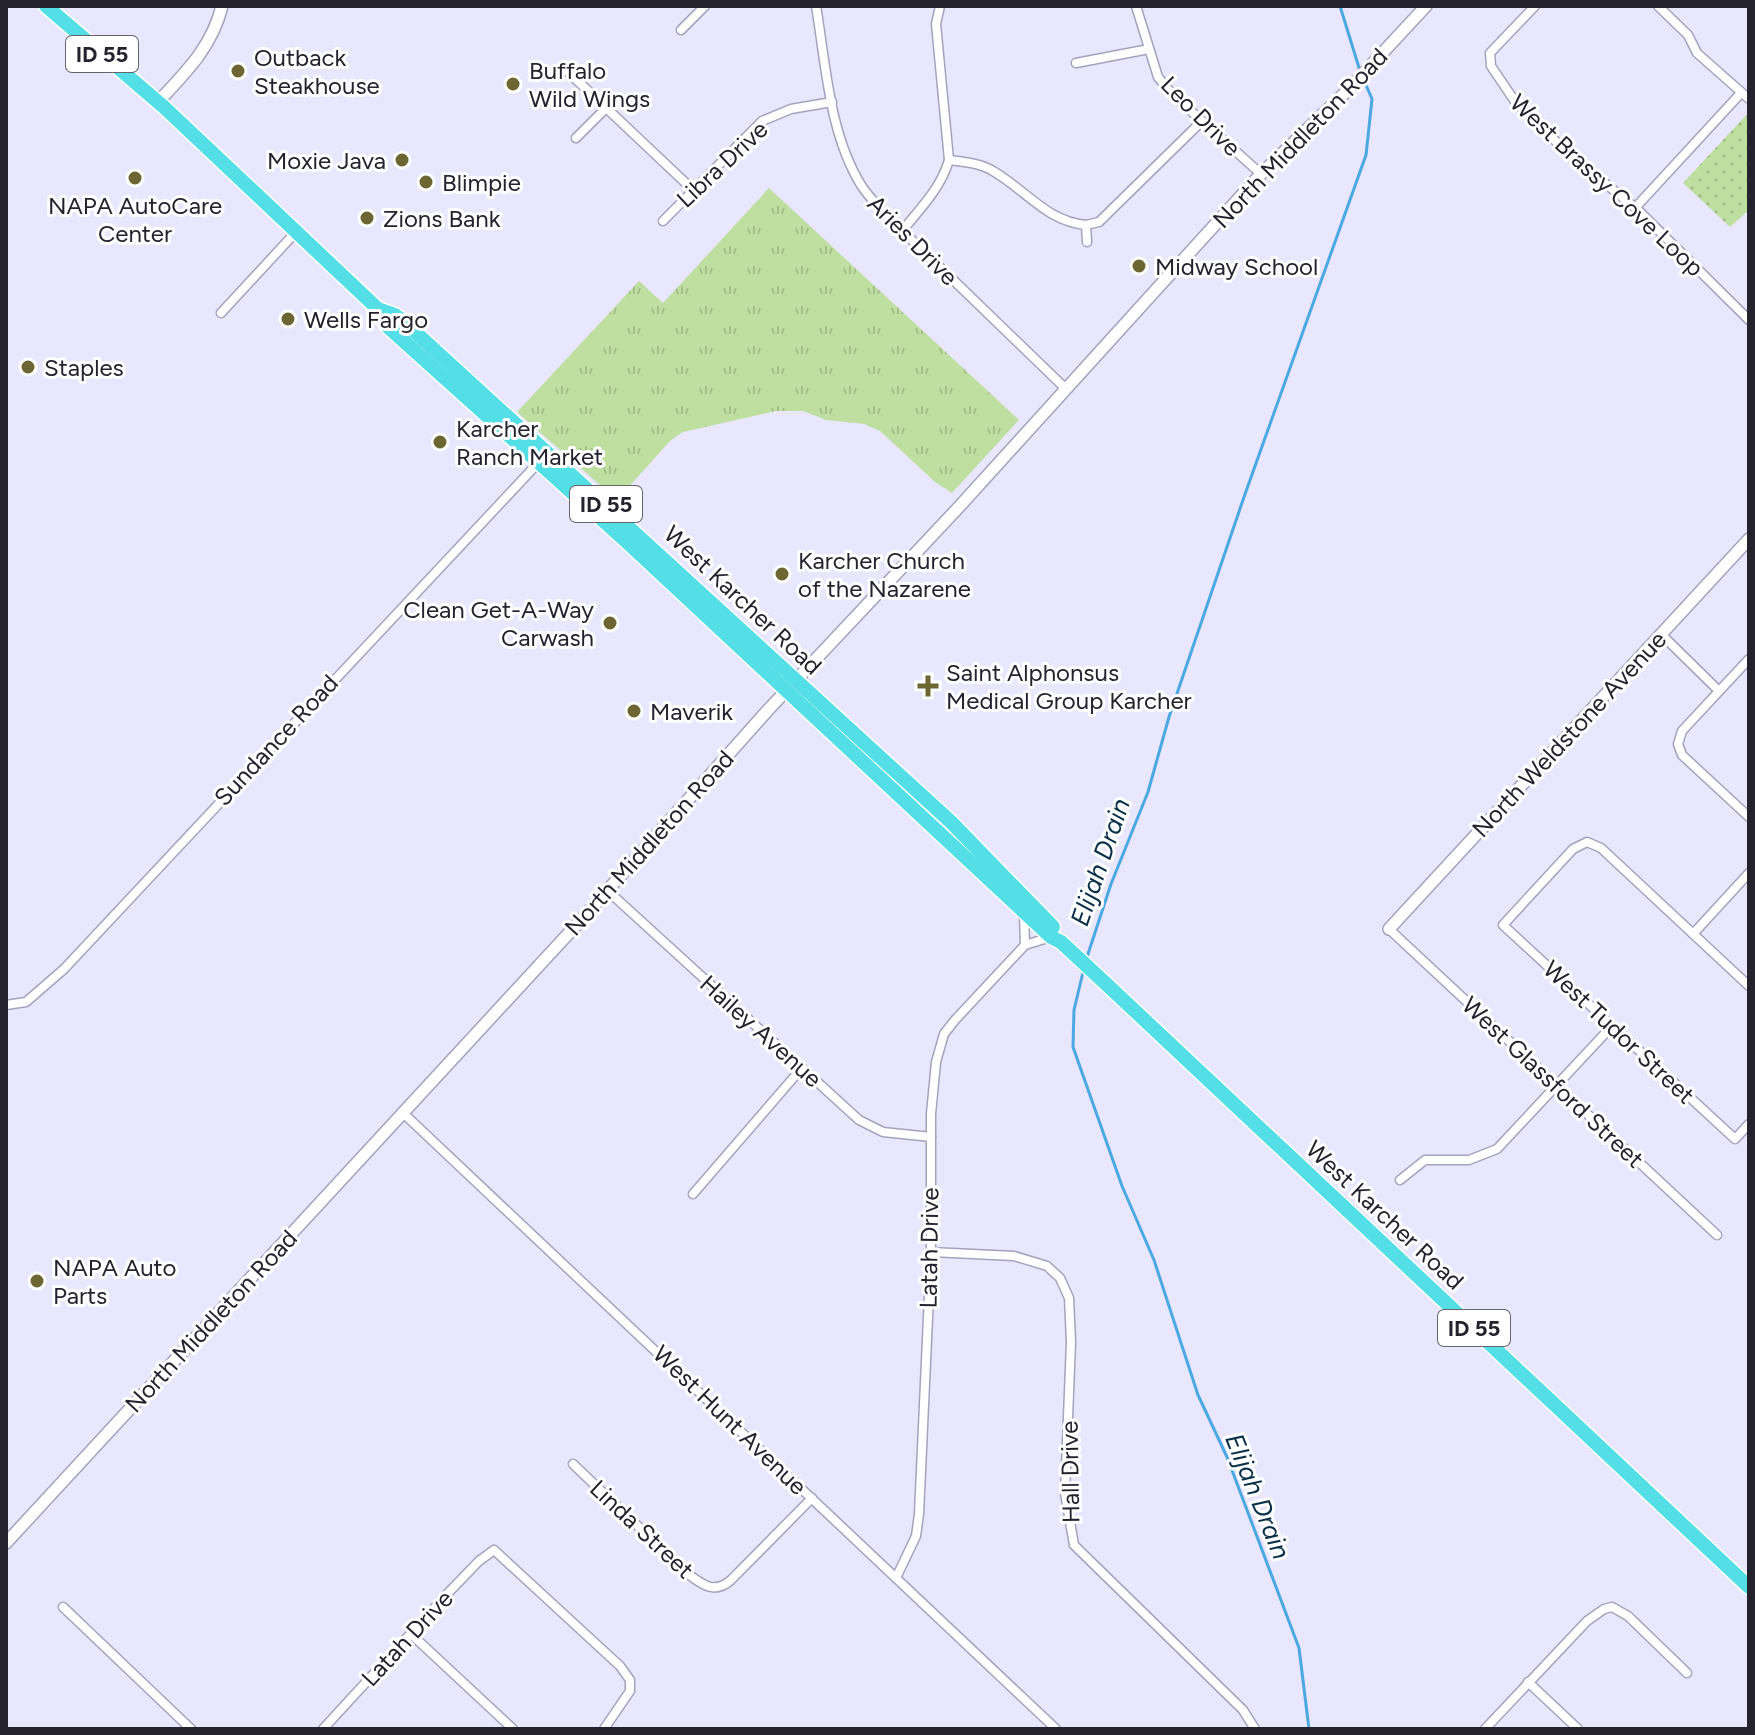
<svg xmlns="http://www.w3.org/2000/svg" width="1755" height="1735" font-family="Figtree,sans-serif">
	<defs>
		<pattern id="grass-tufts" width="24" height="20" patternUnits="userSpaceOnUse" patternTransform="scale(2)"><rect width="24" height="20" fill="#bfdfa0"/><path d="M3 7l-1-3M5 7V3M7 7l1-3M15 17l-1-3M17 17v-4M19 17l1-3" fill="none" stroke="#a4bf8a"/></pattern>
		<pattern id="park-dots" width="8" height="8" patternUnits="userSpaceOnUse" patternTransform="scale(2)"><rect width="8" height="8" fill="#bfdfa0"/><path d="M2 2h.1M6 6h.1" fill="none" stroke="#a4bf8a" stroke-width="1.8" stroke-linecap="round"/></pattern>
	</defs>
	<rect width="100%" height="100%" fill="#e9e7fe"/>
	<!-- grass -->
	<polygon fill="url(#grass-tufts)" points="769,188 1019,420 952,493 935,482 880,431 864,424 826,420 803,411 776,411 683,432 670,441 617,500 517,412 639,281 663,303"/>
	<!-- park -->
	<polygon fill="url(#park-dots)" points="1749,112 1749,210 1730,227 1683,183"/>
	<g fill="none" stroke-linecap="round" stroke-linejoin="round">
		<!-- stream -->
		<g stroke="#4ba8e3" stroke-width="3">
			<polyline points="1340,6 1360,71"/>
			<polyline points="1087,957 1111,884 1148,792 1169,717 1244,497 1366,155 1372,99 1363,78"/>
			<polyline points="1084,968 1074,1010 1073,1047 1122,1186 1154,1260 1198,1395 1227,1457 1299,1648 1309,1729"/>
		</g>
		<!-- street casing -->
		<g stroke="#a5a2bd" stroke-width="11">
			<g id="street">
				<path d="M816 6C826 65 829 133 861 185 868 196 877 205 885 214L1066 389"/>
				<polyline points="1136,6 1158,77 1172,94 1261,174"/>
				<polyline points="1535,6 1490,53 1491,66 1516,103 1568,153 1639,211 1749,320"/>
				<polyline points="1658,6 1688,35 1697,53 1749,99"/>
				<polyline points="681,30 705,6"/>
				<polyline points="1076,63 1149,49"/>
				<polyline points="565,69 692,189"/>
				<polyline points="576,138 606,108"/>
				<path d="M949 160C964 162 980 163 993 171 1026 190 1046 221 1086 225L1087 242"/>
				<polyline points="1635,208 1741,93"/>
				<polyline points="663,221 762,121 791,109 832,102"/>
				<polyline points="1086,225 1099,222 1202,121"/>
				<path d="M902 231C920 209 941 188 949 160L936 24 940 6"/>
				<polyline points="221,313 295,233"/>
				<polyline points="1661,634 1719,691"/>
				<polyline points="1749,659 1682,731 1678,744 1682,755 1749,817"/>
				<polyline points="608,891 859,1120 883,1132 931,1137"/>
				<polyline points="1024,914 1025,945"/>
				<polyline points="1389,929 1717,1235"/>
				<polyline points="1693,934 1749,873"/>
				<polyline points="1749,986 1601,848 1587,842 1573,849 1503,925 1735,1139 1749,1124"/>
				<polyline points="6,1005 26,1002 64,969 539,462"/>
				<polyline points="402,1112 1056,1729"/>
				<polyline points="1400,1180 1425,1160 1469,1160 1497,1149 1612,1026"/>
				<polyline points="693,1194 801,1069"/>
				<polyline points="931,1252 1014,1256 1047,1266 1060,1278 1069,1298 1071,1342 1065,1493 1074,1545 1243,1710 1255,1729"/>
				<path d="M573 1464 688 1574C704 1586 715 1594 731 1580L812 1498"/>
				<polyline points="896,1578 916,1536 919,1514 931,1252 931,1114 936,1062 944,1034 955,1020 1025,945 1051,937"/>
				<polyline points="63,1607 191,1729"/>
				<polyline points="411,1634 513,1729"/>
				<polyline points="1528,1682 1578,1729"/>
				<polyline points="323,1729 450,1591 479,1561 494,1550 620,1666 630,1680 630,1691 604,1729"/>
				<polyline points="1485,1729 1587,1621 1604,1609 1612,1607 1628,1616 1687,1673"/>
			</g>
		</g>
		<!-- secondary casing -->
		<g stroke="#a5a2bd" stroke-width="14">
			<g id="secondary">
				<path d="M158 102C186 72 212 47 222 6"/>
				<polyline points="1389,929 1749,539"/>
				<polyline points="6,1543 581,920 768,710 958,508 1261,174 1348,90 1426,6"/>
			</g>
		</g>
		<!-- highway casing -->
		<g stroke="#fff" stroke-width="17">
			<g id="highway">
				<polyline points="46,6 165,108 378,309 387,326 627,542 1051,937 1061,942 1103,981 1749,1587"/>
				<polyline points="378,309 395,315 404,322 951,822 1053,927"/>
			</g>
		</g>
		<!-- street -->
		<use href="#street" stroke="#fff" stroke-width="8"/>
		<!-- secondary -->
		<use href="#secondary" stroke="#fff" stroke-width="11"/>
		<!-- highway -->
		<use href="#highway" stroke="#53dfe5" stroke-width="14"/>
	</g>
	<!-- markers -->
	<g fill="#6b6632" stroke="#fff" stroke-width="3">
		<circle cx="238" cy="71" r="8"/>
		<circle cx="513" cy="84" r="8"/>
		<circle cx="402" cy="160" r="8"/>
		<circle cx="135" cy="178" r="8"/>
		<circle cx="426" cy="182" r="8"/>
		<circle cx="367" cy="218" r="8"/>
		<circle cx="1139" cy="266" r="8"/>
		<circle cx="288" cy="319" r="8"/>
		<circle cx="28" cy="367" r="8"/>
		<circle cx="440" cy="442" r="8"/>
		<circle cx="782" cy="574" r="8"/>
		<circle cx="610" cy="623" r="8"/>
		<path d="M924 674h8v8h8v8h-8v8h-8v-8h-8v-8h8z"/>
		<circle cx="634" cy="711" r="8"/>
		<circle cx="37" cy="1281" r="8"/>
	</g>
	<g text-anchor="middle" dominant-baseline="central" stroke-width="6" stroke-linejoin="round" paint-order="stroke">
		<!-- shield labels -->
		<g fill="#fff" stroke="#66646c" stroke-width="2">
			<rect x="66" y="36" width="72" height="36" rx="6"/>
			<rect x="570" y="486" width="72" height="36" rx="6"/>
			<rect x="1438" y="1310" width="72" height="36" rx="6"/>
		</g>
		<g font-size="22" font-weight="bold" fill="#24222d">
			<text x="102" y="54">ID 55</text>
			<text x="606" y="504">ID 55</text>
			<text x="1474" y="1328">ID 55</text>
		</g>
		<!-- poi labels -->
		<g font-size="24" fill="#24222d" stroke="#fff" text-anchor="start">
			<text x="254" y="57">Outback<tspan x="254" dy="28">Steakhouse</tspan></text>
			<text x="529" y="70">Buffalo<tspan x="529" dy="28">Wild Wings</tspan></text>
			<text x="386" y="160" text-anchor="end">Moxie Java</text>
			<text x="442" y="182">Blimpie</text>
			<text x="135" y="205" text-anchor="middle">NAPA AutoCare<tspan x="135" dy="28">Center</tspan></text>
			<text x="383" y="218">Zions Bank</text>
			<text x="1155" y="266">Midway School</text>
			<text x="304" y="319">Wells Fargo</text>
			<text x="44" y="367">Staples</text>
			<text x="456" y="428">Karcher<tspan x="456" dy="28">Ranch Market</tspan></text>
			<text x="798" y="560">Karcher Church<tspan x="798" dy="28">of the Nazarene</tspan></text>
			<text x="594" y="609" text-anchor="end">Clean Get-A-Way<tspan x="594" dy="28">Carwash</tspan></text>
			<text x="946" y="672">Saint Alphonsus<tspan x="946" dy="28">Medical Group Karcher</tspan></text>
			<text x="650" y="711">Maverik</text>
			<text x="53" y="1267">NAPA Auto<tspan x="53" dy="28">Parts</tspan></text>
		</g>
		<!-- street labels -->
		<g font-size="24" fill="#24222d" stroke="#fff">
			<text transform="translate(1201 116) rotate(45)">Leo Drive</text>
			<text transform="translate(1300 138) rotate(-46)">North Middleton Road</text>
			<text transform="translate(722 164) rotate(-43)">Libra Drive</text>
			<text transform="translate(1607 185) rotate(43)">West Brassy Cove Loop</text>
			<text transform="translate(913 240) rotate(45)">Aries Drive</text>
			<text transform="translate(743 600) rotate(43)">West Karcher Road</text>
			<text transform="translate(1569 734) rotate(-47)">North Weldstone Avenue</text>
			<text transform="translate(276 740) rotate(-47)">Sundance Road</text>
			<text transform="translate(649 843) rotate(-48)">North Middleton Road</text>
			<text transform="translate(761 1031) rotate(42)">Hailey Avenue</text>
			<text transform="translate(1619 1032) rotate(43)">West Tudor Street</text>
			<text transform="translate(1553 1082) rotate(43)">West Glassford Street</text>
			<text transform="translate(1385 1215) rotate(43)">West Karcher Road</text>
			<text transform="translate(929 1248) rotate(-89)">Latah Drive</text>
			<text transform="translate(211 1321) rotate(-47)">North Middleton Road</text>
			<text transform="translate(730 1420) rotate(44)">West Hunt Avenue</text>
			<text transform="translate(1070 1472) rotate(-91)">Hall Drive</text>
			<text transform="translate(642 1529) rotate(43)">Linda Street</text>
			<text transform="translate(407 1638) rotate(-47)">Latah Drive</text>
		</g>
		<!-- water labels -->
		<g font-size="26" font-style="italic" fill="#073048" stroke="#fff">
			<text transform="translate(1100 862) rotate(-71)">Elijah Drain</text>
			<text transform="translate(1258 1496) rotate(68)">Elijah Drain</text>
		</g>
	</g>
	<!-- border -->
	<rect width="1755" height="1735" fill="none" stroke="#24222d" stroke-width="16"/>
</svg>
